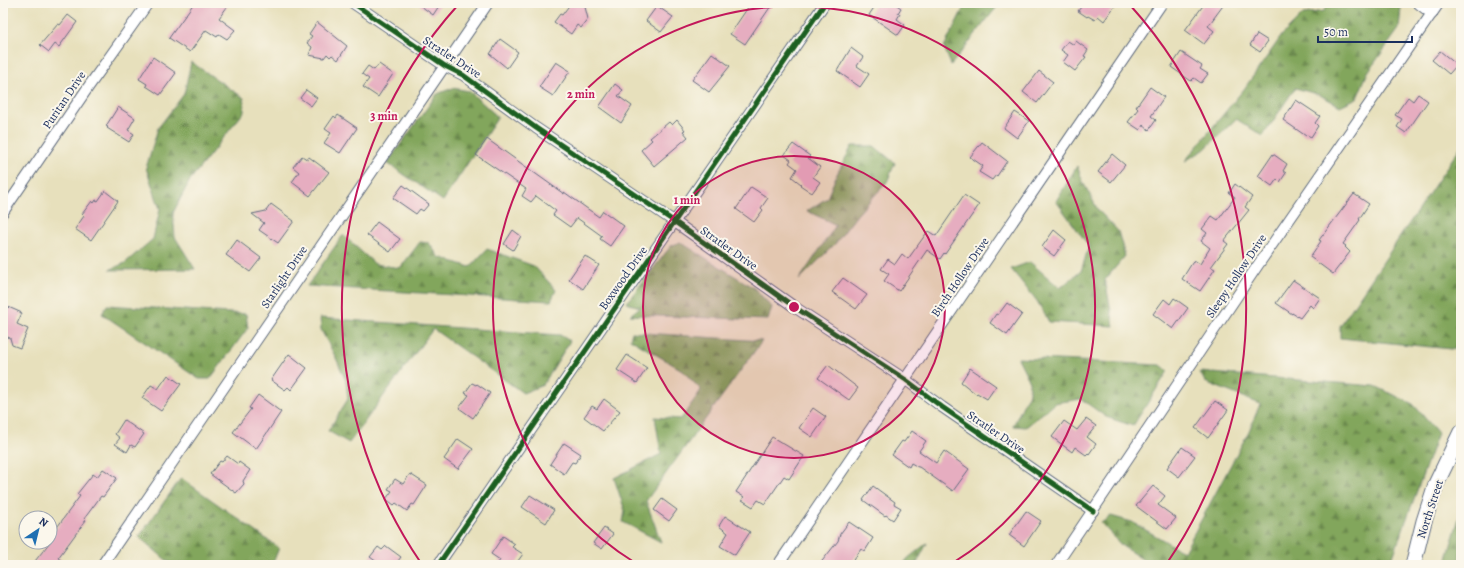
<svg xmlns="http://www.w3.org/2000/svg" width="1464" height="568" font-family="Alegreya,serif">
	<defs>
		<pattern id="forest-firs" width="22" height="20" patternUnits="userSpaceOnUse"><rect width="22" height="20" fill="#82a65b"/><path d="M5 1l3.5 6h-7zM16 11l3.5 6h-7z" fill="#6a884e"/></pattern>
	</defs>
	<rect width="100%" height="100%" fill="#fbf7ec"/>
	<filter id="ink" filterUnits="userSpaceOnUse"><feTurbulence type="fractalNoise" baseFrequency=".025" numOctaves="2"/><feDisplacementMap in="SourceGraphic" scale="8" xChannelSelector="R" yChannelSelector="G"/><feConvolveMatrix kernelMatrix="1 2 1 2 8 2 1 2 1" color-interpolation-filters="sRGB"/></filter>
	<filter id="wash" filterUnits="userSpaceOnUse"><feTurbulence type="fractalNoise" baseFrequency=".012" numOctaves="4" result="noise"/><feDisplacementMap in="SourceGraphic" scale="16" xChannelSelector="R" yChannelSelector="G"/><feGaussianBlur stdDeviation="0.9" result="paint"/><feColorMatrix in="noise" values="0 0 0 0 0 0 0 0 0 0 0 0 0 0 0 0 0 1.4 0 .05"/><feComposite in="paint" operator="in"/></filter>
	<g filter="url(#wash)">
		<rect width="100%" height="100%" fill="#e7e0bc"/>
		<!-- forest -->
		<g fill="url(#forest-firs)" stroke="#4e6a5c">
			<polygon points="966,3 1000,3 951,65 944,47"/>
			<polygon points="1328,3 1397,3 1401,8 1399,29 1368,72 1357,98 1340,106 1320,95 1295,88 1263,136 1236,119 1204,150 1185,161 1244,89 1283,34 1303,14 1324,11"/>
			<polygon points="191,62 244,98 244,112 190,180 173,213 175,237 195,269 109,270 125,263 153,239 160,209 146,168 158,128 184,94"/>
			<polygon points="453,88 469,91 498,117 443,201 387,163 437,94"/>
			<polygon points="852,146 874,146 895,163 887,182 857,215 835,244 799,280 836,225 807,211 827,198 837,174"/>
			<polygon points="1461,146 1461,350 1340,338 1340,326"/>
			<polygon points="1077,166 1084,184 1098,210 1118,231 1125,256 1105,280 1114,326 1049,322 1037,301 1011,269 1030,262 1060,288 1081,271 1089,246 1056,201"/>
			<polygon points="343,235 375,264 400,268 420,242 429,243 439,257 470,267 487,249 534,266 556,290 551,301 307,286"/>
			<polygon points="680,242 754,288 772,307 768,320 630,315 640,307 626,303 671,246"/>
			<polygon points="107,305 246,314 248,328 210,379 199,379 102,314"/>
			<polygon points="320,318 560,335 570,341 543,385 523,393 433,329 349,443 328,431 348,399 346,381 336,358 321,330"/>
			<polygon points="632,332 762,341 646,501 661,542 623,522 625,511 614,478 661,454 655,417 681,419 701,390 682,370 630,339"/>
			<polygon points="1018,358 1161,365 1168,371 1133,426 1106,417 1081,399 1055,403 1026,427 1013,426 1029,393 1029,380"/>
			<polygon points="1200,372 1375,386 1413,404 1438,433 1390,565 1151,565 1122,546 1101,523 1111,516 1132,522 1184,552 1249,431 1260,404 1205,382"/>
			<polygon points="181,478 279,548 272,565 172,565 139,537"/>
			<polygon points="1461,511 1461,565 1445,565"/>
			<polygon points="927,543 916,565 903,565 907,559"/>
		</g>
		<g id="blocks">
			<!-- building -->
			<g fill="#e6adc0">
				<polygon points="194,3 230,3 219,18 235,30 227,39 219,34 217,37 206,30 190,52 169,38"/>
				<polygon points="417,3 441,3 433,15"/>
				<polygon points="571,3 584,3 588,19 581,28 577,25 571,34 554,22 560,14 562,15"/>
				<polygon points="751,3 773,3 745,44 730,34"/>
				<polygon points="877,3 894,3 901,8 898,13 900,14 897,19 905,25 898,35 869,15"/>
				<polygon points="1084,3 1117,3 1104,21 1098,16 1095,20 1088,16 1087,17 1078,11"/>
				<polygon points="1205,3 1225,3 1208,26 1214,31 1204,44 1185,30"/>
				<polygon points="657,6 673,17 661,32 646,21"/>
				<polygon points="68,15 77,22 59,47 55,44 49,52 40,45 58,24 60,25"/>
				<polygon points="317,22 347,46 338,60 332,55 330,57 327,54 324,58 309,55 312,47 307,43 312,36 309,34"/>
				<polygon points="1257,34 1268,41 1260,52 1250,45"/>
				<polygon points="500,39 518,52 507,68 490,54"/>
				<polygon points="1068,41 1074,45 1076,41 1088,50 1084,56 1086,57 1075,71 1063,62 1068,55 1061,50"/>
				<polygon points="851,48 863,57 857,66 869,74 860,87 837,71"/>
				<polygon points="1440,51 1457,65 1449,74 1432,60"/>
				<polygon points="1181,52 1202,66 1200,69 1208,74 1201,83 1194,78 1191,81 1171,67"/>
				<polygon points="712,53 730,66 709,92 692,80"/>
				<polygon points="153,57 176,73 160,95 146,86 147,84 139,79"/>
				<polygon points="556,62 570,71 553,96 539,87"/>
				<polygon points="379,64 393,74 378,97 363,87 369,79 362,74 368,66 374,70"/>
				<polygon points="1039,71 1053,82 1037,103 1023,92"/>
				<polygon points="615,84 623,90 618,96 632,106 621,123 599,107"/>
				<polygon points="1150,87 1164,97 1151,116 1156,120 1149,130 1143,125 1140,130 1128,122 1138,109 1136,107"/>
				<polygon points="306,90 317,98 311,106 300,98"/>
				<polygon points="1418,94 1428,101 1406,133 1397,127 1402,119 1395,115 1408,97 1413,101"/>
				<polygon points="1296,100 1320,116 1315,123 1318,126 1311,137 1307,135 1306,136 1283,120"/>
				<polygon points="118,107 135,118 128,130 134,134 129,142 107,128 108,127 106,126"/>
				<polygon points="1015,112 1029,121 1017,138 1004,128"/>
				<polygon points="338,115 357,128 340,153 324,143 331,133 325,129 334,116 336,118"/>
				<polygon points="677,120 685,130 683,131 688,137 654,166 641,150 652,140 650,138 669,122 672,125"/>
				<polygon points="487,139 564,194 564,192 599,217 603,211 624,226 610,246 600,239 602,236 577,218 570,227 553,215 556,211 536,196 531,202 522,196 526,189 476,155"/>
				<polygon points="982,142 1007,161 997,176 996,175 992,180 979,172 983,166 970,157"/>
				<polygon points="793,144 810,156 808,158 820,167 813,177 820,182 812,193 800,185 801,184 792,177 797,169 789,163 791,160 784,155"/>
				<polygon points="1112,154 1125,165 1111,182 1098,172"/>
				<polygon points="1273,154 1287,164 1283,171 1286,173 1280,182 1277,179 1272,186 1258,176"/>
				<polygon points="302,156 308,160 309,157 329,172 310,196 292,182 299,172 293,167"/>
				<polygon points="1235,184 1252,197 1245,207 1249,210 1224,241 1228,244 1211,267 1215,269 1200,291 1182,279 1194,260 1200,264 1210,248 1201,241 1207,233 1202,229 1212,216 1218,220 1235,197 1229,193"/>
				<polygon points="403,185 429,204 423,211 420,209 416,214 393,198"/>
				<polygon points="751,187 768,198 761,208 763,210 754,222 736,209"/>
				<polygon points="105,191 118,201 91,240 75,229 84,216 82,214 92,201 94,203 96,200 98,201"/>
				<polygon points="1354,194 1369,204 1359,219 1360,220 1343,244 1346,246 1345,247 1350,252 1333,274 1310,257 1321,241 1319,240"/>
				<polygon points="964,195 979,205 945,254 944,253 940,259 927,250 899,291 884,281 889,274 881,269 888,259 895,264 902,254 908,259 928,231 936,236"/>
				<polygon points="271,204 294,221 278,243 259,230 264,223 252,214 266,211"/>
				<polygon points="377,222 400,239 390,252 367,235"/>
				<polygon points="513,230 521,236 513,250 504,244"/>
				<polygon points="1054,230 1066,240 1054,256 1042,247"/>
				<polygon points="237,240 261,258 250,272 226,255"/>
				<polygon points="585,256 599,265 583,289 569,279"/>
				<polygon points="843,278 867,295 856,309 832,292"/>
				<polygon points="1293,280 1320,298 1313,308 1310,305 1300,318 1292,313 1292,314 1276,303"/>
				<polygon points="1174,298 1188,308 1173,329 1153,314 1164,299 1170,304"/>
				<polygon points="1007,303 1022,314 1007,335 990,323 996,314 998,315"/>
				<polygon points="6,306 22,313 17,324 28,329 20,348 12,345 10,338 3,335 3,312"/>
				<polygon points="289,354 307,368 291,390 288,387 285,390 271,380"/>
				<polygon points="627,355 647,368 637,383 617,370"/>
				<polygon points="828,365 858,388 849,400 818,378"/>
				<polygon points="970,368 996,386 987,399 977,393 976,394 961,382"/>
				<polygon points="168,375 181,384 161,411 142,398 151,385 158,389"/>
				<polygon points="472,383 476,385 477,384 490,393 473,418 459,408 469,395 465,393"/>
				<polygon points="258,395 281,412 256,449 233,432 251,409 249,408"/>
				<polygon points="604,399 620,411 603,431 584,417 592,406 597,409"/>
				<polygon points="1215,401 1228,410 1208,438 1195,428"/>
				<polygon points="813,408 826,417 812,437 799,428"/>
				<polygon points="1086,419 1096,426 1087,437 1096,444 1089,454 1088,453 1086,455 1075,447 1072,452 1052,437 1064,421 1077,430"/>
				<polygon points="124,420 144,434 135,447 131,445 127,452 115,444 120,438 115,434"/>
				<polygon points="912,431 926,441 919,451 936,463 944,451 969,469 953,491 919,467 918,467 911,463 909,467 892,455 902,441 904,442"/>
				<polygon points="772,437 804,456 789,479 784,476 765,504 758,500 753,507 742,500 744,497 736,492"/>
				<polygon points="458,439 473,449 458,469 444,459"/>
				<polygon points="564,443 581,454 575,463 572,462 564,474 550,464"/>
				<polygon points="1182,447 1195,456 1179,477 1167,468"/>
				<polygon points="227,456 238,464 239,462 250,470 243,481 244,484 236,493 210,474 220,461 222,462"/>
				<polygon points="103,469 117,478 103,497 101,496 84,519 86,520 58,558 68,565 32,565 50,542 50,526 55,530 80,496 77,494 93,474 97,477"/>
				<polygon points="410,474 427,485 414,505 412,504 407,511 396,503 394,505 386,499 392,491 388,489 395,479 403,484"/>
				<polygon points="873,486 895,502 894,504 901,508 893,520 886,515 885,516 863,500"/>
				<polygon points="1153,486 1165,496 1158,505 1176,518 1167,529 1136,506"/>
				<polygon points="530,495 554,510 546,523 522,507"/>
				<polygon points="662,499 677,510 669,521 654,510"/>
				<polygon points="1026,511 1041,521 1024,546 1009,535"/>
				<polygon points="725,516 750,532 735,555 720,546 728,533 719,526"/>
				<polygon points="849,522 873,538 865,551 861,549 850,565 819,565 838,541 840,534"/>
				<polygon points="604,528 613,534 602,549 593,543"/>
				<polygon points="503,536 515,544 512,547 523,554 515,565 497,565 500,560 491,554"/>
				<polygon points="386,546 401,557 395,565 381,565 370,557 378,547 382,550"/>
			</g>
		</g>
	</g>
	<g filter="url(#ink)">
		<use href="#blocks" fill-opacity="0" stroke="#626d7f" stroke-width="1"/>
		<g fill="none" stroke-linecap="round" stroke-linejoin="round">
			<!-- street casing -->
			<g stroke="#626d7f" stroke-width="12">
				<g id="street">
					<polyline points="353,3 445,66 463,75 536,128 675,222 796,308 906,380 942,407 1093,511"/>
					<polyline points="1418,3 1432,14"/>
					<polyline points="3,212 89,86 148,3"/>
					<polyline points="102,565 488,3"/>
					<polyline points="438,565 825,3"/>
					<polyline points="778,565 1162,3"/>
					<polyline points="1056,565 1258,265 1439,3"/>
				</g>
			</g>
			<!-- secondary casing -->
			<g stroke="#626d7f" stroke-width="17">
				<polyline id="secondary" points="1413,565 1424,521 1436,484 1461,432"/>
			</g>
			<!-- street -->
			<use href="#street" stroke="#fff" stroke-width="10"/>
			<!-- secondary -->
			<use href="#secondary" stroke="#fff" stroke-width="15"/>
			<!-- cycleway casing -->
			<g stroke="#fbf7ec" stroke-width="8">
				<g id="cycleway">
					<polyline points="353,3 445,66 463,75 536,128 675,222 796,308 906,380 942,407 1093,511"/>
					<polyline points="438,565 825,3"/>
				</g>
			</g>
			<!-- cycleway -->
			<use href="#cycleway" stroke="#1b5e20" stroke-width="5"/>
		</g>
	</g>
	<!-- distance rings -->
	<circle cx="794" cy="307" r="151" fill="#c2185b" fill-opacity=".12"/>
	<g fill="none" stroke="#c2185b" stroke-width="2">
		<circle cx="794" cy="307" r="151"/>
		<path d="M637 564A301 301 0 1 1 951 564"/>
		<path d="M421 563A452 452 0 0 1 458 5M1130 5A452 452 0 0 1 1167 563"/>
	</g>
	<g text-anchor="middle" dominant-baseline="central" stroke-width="4" stroke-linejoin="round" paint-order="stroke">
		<!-- street labels -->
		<g font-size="12" fill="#1b2f5e" stroke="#fbf7ec">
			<text transform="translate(452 57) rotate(33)">Stratler Drive</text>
			<text transform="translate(64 100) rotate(-56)">Puritan Drive</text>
			<text transform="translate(729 248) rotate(35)">Stratler Drive</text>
			<text transform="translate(1236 276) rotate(-56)">Sleepy Hollow Drive</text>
			<text transform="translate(284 277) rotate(-56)">Starlight Drive</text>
			<text transform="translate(960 277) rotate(-56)">Birch Hollow Drive</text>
			<text transform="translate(623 278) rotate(-55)">Boxwood Drive</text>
			<text transform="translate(996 432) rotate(34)">Stratler Drive</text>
			<text transform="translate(1430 509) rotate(-72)">North Street</text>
		</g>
	</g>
	<circle cx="794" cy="307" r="6" fill="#c2185b" stroke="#fbf7ec" stroke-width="2"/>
	<g font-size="12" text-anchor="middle" font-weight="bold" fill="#c2185b" stroke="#fbf7ec" stroke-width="4" stroke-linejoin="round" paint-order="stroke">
		<text x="581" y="98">2 min</text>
		<text x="384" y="120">3 min</text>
		<text x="687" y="204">1 min</text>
	</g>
	<!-- margin -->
	<rect width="1464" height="568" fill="none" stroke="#fbf7ec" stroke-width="16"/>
	<!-- north arrow -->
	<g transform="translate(38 530) rotate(35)"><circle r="19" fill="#fbf7ec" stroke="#a1a7b3"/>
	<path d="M0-3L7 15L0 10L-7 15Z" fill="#1f6fb2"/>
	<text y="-6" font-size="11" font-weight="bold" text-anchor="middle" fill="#1b2f5e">N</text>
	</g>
	<!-- scale -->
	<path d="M1318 36v6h94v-6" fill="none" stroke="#1b2f5e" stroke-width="2"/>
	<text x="1324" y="36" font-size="12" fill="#1b2f5e" stroke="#fbf7ec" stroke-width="3" paint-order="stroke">50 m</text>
</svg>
